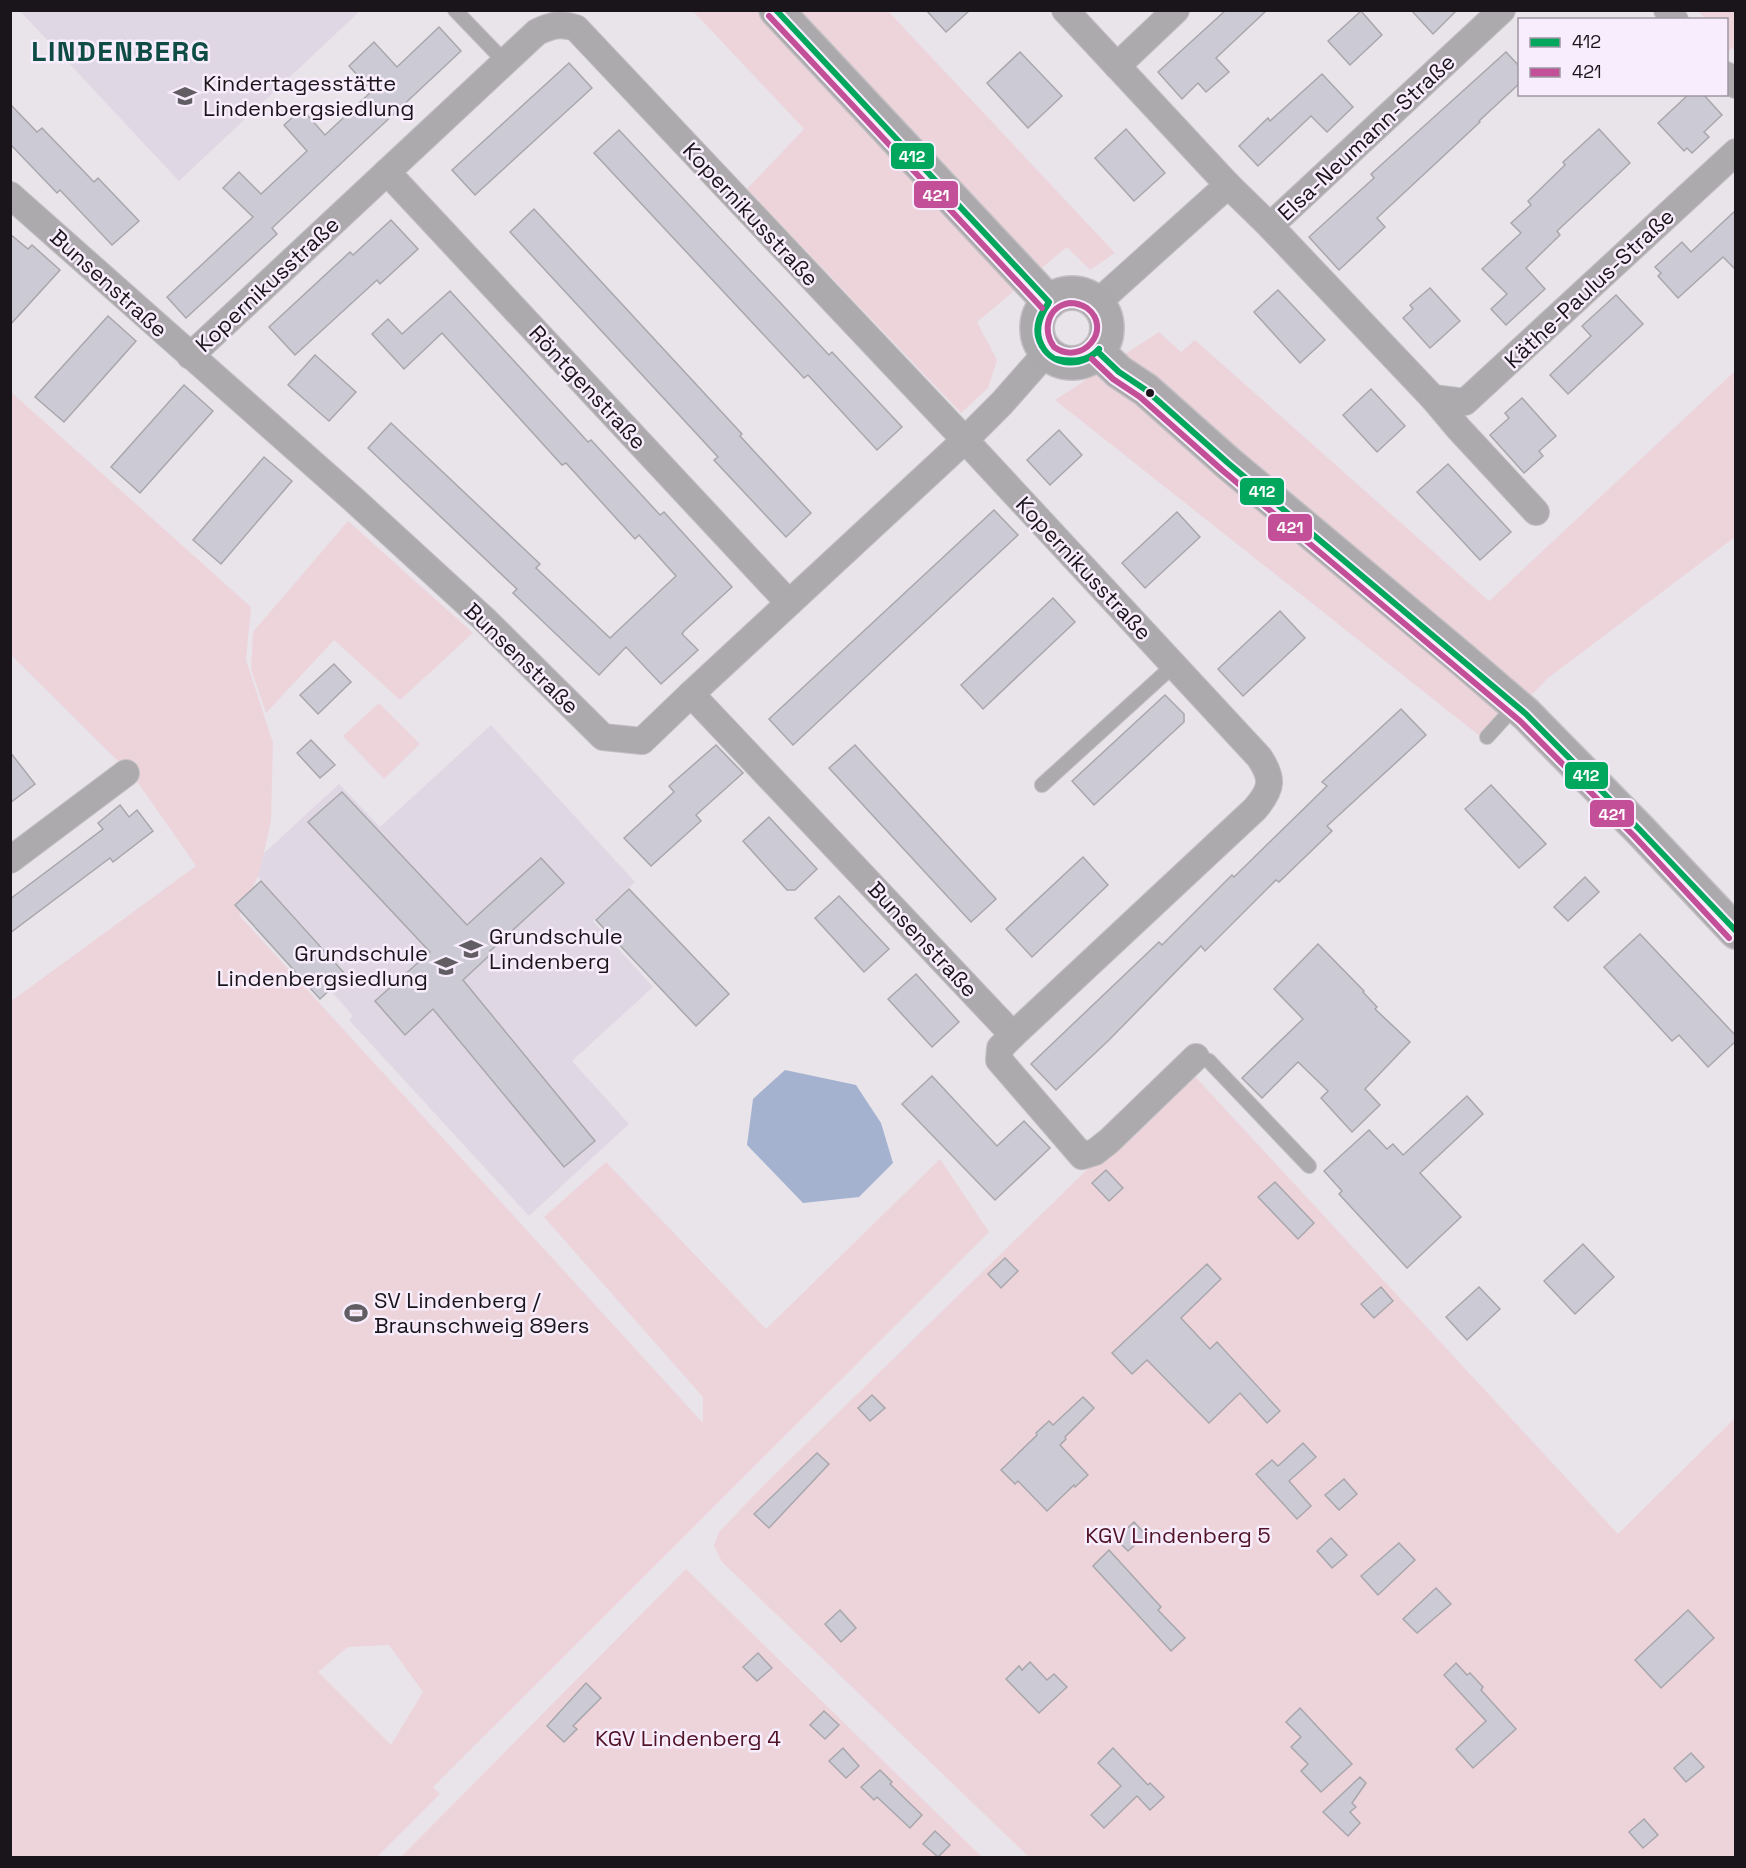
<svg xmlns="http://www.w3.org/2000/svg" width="1746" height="1868" font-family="'Space Grotesk',sans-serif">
	<rect width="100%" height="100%" fill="#e8e4ea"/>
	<!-- built -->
	<g fill="#e0d7e4">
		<polygon points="20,11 360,11 179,181"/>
		<polygon points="491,725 635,882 593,921 653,987 572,1061 629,1124 529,1216 349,1020 353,1016 332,992 349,976 249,867 339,784 380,827"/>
	</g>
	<!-- green -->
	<g fill="#edd4db" fill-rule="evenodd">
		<polygon points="693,11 888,11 1115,253 1090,270 1067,247 977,322 997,360 988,388 961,413 747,189 804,129"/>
		<polygon points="1698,11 1735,11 1735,51 1732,48 1727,53 1726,20 1701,19 1704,17"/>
		<polygon points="1159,332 1181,352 1195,340 1489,601 1735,371 1735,537 1548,678 1486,741 1055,400"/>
		<path d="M11 392 251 607 246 660 273 743 271 821 259 874 239 915 703 1423V1397L544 1217 606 1162 766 1329 940 1159 989 1232 433 1787 440 1794 377 1857H11L10 1002 196 866 134 777 11 655ZM389 1645 423 1692 391 1745 318 1672 348 1647Z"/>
		<polygon points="348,521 473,633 400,700 334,640 266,713 251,669 253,632"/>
		<polygon points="379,703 420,744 384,779 343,736"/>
		<polygon points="1189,1070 1618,1534 1735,1418 1735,1857 1029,1857 722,1562 714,1546 719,1532 763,1486"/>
		<polygon points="686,1569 982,1857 400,1858"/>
	</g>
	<!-- water -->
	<polygon fill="#a4b2cf" points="785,1070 856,1085 881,1123 893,1163 859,1197 803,1203 747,1145 753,1099"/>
	<!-- building -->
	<g fill="#cccad4" stroke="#a9a7ac" stroke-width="1.5">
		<polygon points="926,10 970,10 946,32"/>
		<polygon points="1226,10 1267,10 1216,58 1229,72 1206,92 1198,83 1182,99 1158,72"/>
		<polygon points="1411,10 1457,10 1433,34"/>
		<polygon points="1361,11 1382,35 1350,65 1328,41"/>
		<polygon points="439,27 461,51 272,228 277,234 186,318 167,297 253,217 223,188 239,172 261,194 307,151 284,125 302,109 325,135 372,91 349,66 374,42 397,67"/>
		<polygon points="1020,52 1062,96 1028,128 987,83"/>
		<polygon points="1506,52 1520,67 1520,83 1479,121 1480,122 1377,218 1385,227 1339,270 1309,237 1374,178 1371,174"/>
		<polygon points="569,63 592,88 475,195 452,170"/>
		<polygon points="1322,74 1353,107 1327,132 1311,116 1258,166 1239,146 1268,118 1270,121"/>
		<polygon points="1689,94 1703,94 1722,115 1704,132 1709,137 1692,153 1687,148 1684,151 1658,123"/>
		<polygon points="10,104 37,132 42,128 94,182 98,178 139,221 112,245 60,190 57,193 10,144"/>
		<polygon points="1126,129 1165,173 1134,201 1095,158"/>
		<polygon points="1599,129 1630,163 1557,231 1560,235 1526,268 1545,289 1506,325 1491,309 1507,294 1482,269 1521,233 1511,223 1531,205 1528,201 1565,165 1563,162"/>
		<polygon points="619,130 829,355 832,352 902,427 877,450 808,375 804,378 594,153"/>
		<polygon points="534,209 742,434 740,436 811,513 786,537 714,460 718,457 510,232"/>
		<polygon points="1736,210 1736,270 1723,257 1678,298 1658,276 1661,273 1655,267 1682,242 1691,252"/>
		<polygon points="391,220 418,249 380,284 377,280 295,355 269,327 350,252 353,255"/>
		<polygon points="10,234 28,249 32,245 60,270 10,325"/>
		<polygon points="1430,288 1460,321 1430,348 1403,318 1413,309 1410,305"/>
		<polygon points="1278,290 1325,340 1300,363 1254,312"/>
		<polygon points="450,291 588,442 591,440 660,515 664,512 732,587 684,631 682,634 698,650 661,684 626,647 599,675 513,593 517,589 368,448 391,423 540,564 536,568 610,638 676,576 639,535 635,539 566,463 562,465 442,333 404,369 372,334 388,319 402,334"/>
		<polygon points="1616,295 1643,324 1568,394 1550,375 1591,336 1582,326"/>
		<polygon points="108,316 136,341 64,422 35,397"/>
		<polygon points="315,355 356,392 329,421 288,385"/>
		<polygon points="184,385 213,411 140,493 111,467"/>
		<polygon points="1371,389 1405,426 1377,452 1343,415"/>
		<polygon points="1522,398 1556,436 1539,451 1543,456 1524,473 1490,435 1509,418 1505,413"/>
		<polygon points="1059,430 1082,455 1050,485 1027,460"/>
		<polygon points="264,457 292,481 221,564 193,540"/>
		<polygon points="1448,464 1511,532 1480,560 1417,492"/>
		<polygon points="994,510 1018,535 793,745 769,719"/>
		<polygon points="1177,512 1200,537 1145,588 1122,563"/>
		<polygon points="1053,598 1075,622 983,709 961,685"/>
		<polygon points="1280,611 1305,638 1243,696 1218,669"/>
		<polygon points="334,664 351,682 318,714 300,695"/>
		<polygon points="1165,695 1184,714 1184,722 1094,805 1072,781"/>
		<polygon points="1401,709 1426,735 1327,826 1332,831 1279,882 1276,880 1205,951 1201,946 1109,1040 1056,1090 1031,1064 1159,942 1162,945 1232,875 1234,877 1327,786 1322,782"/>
		<polygon points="311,740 335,765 320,778 297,753"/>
		<polygon points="716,745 743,773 696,815 701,821 651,866 624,838 674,792 669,786"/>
		<polygon points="855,745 996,899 971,922 829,768"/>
		<polygon points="10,752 35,784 10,803"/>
		<polygon points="1491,785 1546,844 1519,868 1465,809"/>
		<polygon points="342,792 467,925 541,858 564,883 490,951 492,953 463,980 595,1141 564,1167 433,1009 405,1035 375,1001 430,952 308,822"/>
		<polygon points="120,805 129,817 137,810 153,831 113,862 110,858 10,933 10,899 103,829 98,823"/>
		<polygon points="769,817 817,869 795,890 787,890 743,841"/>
		<polygon points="1083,857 1108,885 1032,957 1006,929"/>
		<polygon points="1585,877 1599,892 1568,921 1554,907"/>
		<polygon points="261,881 346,975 320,999 235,905"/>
		<polygon points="629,889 729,994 696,1026 596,920"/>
		<polygon points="839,896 889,949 864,972 815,918"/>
		<polygon points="1640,934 1736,1036 1736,1041 1708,1067 1679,1035 1672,1041 1604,967"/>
		<polygon points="1318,944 1364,991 1363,992 1377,1007 1375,1009 1410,1042 1365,1089 1380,1105 1352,1132 1321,1098 1328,1091 1298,1062 1262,1098 1242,1078 1303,1019 1274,989"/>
		<polygon points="916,974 959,1022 932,1047 888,999"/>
		<polygon points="932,1076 997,1146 1024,1121 1050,1148 995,1200 902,1104"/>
		<polygon points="1467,1096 1483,1114 1420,1173 1461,1217 1407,1268 1339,1194 1342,1191 1324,1171 1369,1130 1387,1149 1393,1144 1403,1155"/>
		<polygon points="1106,1170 1123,1188 1109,1201 1092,1183"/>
		<polygon points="1275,1182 1314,1223 1298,1239 1258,1197"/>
		<polygon points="1583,1244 1614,1277 1575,1314 1544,1281"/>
		<polygon points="1005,1258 1018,1271 1001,1288 988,1274"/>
		<polygon points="1207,1264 1221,1279 1181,1318 1210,1349 1217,1342 1280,1411 1267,1423 1240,1393 1209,1423 1147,1360 1132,1374 1112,1353"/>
		<polygon points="1381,1287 1393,1301 1374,1318 1361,1304"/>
		<polygon points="1479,1287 1500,1309 1467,1340 1446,1317"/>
		<polygon points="872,1395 885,1408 870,1421 858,1408"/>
		<polygon points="1083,1397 1094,1408 1065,1437 1066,1439 1060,1445 1088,1475 1075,1487 1074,1485 1047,1511 1018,1481 1015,1484 1001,1470 1037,1435 1036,1433 1049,1421 1053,1425"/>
		<polygon points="1303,1443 1316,1457 1289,1481 1311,1506 1297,1519 1256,1474 1272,1460 1278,1466"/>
		<polygon points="817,1453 829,1464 769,1528 754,1514"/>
		<polygon points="1344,1479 1357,1494 1339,1510 1325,1495"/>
		<polygon points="1134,1522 1146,1535 1128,1551 1116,1539"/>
		<polygon points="1331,1538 1347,1555 1332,1568 1317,1551"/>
		<polygon points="1399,1543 1415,1560 1378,1595 1361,1576"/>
		<polygon points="1109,1550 1161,1607 1158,1610 1185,1638 1171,1651 1093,1566"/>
		<polygon points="1436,1588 1451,1604 1417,1633 1403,1619"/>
		<polygon points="840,1610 856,1628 841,1642 825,1624"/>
		<polygon points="1688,1610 1714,1638 1661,1688 1635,1660"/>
		<polygon points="758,1653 772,1668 757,1681 743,1667"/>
		<polygon points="1030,1662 1047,1680 1054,1674 1067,1687 1039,1713 1006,1679 1019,1666 1022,1670"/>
		<polygon points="1456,1663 1467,1675 1470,1673 1483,1687 1481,1690 1516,1729 1473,1768 1456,1749 1486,1721 1444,1675"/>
		<polygon points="586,1683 601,1698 573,1726 577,1729 564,1742 547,1726"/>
		<polygon points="1300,1708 1352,1764 1321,1792 1301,1771 1308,1764 1291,1747 1301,1737 1286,1722"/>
		<polygon points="824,1711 839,1725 825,1739 810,1725"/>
		<polygon points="843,1748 859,1766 846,1778 829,1761"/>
		<polygon points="1113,1748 1148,1785 1150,1783 1164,1797 1150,1810 1137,1796 1104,1828 1091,1815 1121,1786 1098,1763"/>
		<polygon points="1691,1753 1704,1767 1686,1782 1674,1768"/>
		<polygon points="880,1770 892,1782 890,1784 922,1815 910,1828 877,1797 874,1800 861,1787"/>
		<polygon points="1360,1777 1366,1783 1352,1803 1356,1807 1350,1812 1360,1823 1348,1836 1323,1812"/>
		<polygon points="1644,1819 1658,1835 1643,1848 1629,1832"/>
		<polygon points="935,1831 950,1845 938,1857 923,1844"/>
	</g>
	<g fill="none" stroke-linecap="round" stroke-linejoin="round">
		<!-- lane casing -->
		<g stroke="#c3c0c4" stroke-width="16">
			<g id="lane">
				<polyline points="455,10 504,61"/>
				<polyline points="1487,737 1516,705"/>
				<polyline points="1042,785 1174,665"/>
				<polyline points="1196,1057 1209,1061 1309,1166"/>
			</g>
		</g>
		<!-- street casing -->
		<g stroke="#c3c0c4" stroke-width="28">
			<g id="street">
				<polyline points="1065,10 1228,185"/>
				<polyline points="1667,10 1675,20"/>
				<polyline points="1117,66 1176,10"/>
				<polyline points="1726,75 1736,85"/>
				<polyline points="387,172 789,603"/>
				<path d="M10 195 353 499 484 619 603 737 642 741 691 694 1013 1035 1255 809C1272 789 1274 779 1259 757L965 440 576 28C560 23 552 25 537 32L190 356"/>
				<polyline points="1270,226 1433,398 1465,402 1736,152"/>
				<polyline points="1097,303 1228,185 1270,226 1502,10"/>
				<polyline points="1433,398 1459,429 1536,512"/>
				<polyline points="691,694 965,440 1002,403 1047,352"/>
				<polyline points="10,860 126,773"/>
				<polyline points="1013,1035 1000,1048 999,1060 1082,1156 1095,1152 1109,1141 1196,1057"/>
			</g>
		</g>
		<!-- secondary casing -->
		<g stroke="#c3c0c4" stroke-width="36">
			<g id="secondary">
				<polyline points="776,10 1049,302"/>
				<circle cx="1072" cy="328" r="35"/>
				<polyline points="1098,352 1119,372 1146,390 1228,463 1462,659 1526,714 1640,830 1736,932"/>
			</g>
		</g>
		<!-- lane -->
		<use href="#lane" stroke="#acaaac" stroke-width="14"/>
		<!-- street -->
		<use href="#street" stroke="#acaaac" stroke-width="26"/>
		<!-- secondary -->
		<use href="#secondary" stroke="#aca9ac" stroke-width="33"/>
		<!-- bus-1 casing -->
		<g stroke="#f7edfc" stroke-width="10">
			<g id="bus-1">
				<polyline points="776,10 1049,302"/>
				<path d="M1042 346C1054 368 1085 367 1099 349"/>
				<path d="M1042 346C1033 332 1038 316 1048 304"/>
				<path d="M1042 346C1034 331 1039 317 1048 304"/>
				<polyline points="1098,352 1119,372 1146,390 1228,463 1526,714 1640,830 1736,931"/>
				<path d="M1056 359C1073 362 1087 362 1099 349"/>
			</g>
		</g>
		<!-- bus-2 casing -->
		<g stroke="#f7edfc" stroke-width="10">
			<g id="bus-2">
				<polyline points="769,16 1042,308"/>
				<path d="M1054 347C1042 331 1047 306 1070 303 1076 303 1082 305 1087 308 1114 329 1082 367 1054 347"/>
				<polyline points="1092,359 1113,379 1140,397 1222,470 1520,721 1634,836 1729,938"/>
			</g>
		</g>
		<!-- bus-1 -->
		<use href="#bus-1" stroke="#00a75c" stroke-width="6"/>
		<!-- bus-2 -->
		<use href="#bus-2" stroke="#c24f97" stroke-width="6"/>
	</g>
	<!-- icons -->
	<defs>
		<g id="school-bare" transform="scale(1.8)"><path d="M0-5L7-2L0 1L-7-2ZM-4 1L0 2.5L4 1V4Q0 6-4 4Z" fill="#615d63" stroke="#f7edfc" stroke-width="2.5" paint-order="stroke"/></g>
		<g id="stadium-bare" transform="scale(1.8)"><path d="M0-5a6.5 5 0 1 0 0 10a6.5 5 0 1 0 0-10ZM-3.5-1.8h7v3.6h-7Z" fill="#615d63" stroke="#f7edfc" stroke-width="2.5" paint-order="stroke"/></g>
	</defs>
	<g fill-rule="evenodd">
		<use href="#school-bare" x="185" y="96"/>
		<use href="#school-bare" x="471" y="949"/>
		<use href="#school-bare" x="446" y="966"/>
		<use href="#stadium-bare" x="356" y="1313"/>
	</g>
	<!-- markers -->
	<circle fill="#19151a" stroke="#f7edfc" stroke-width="2" cx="1150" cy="393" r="5"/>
	<g text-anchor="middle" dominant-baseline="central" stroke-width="5" stroke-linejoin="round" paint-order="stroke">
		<!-- poi labels -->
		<g font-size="22" fill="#19151a" stroke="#f7edfc" text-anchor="start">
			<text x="203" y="83">Kindertagesstätte<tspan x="203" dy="25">Lindenbergsiedlung</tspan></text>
			<text x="489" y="936">Grundschule<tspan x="489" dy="25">Lindenberg</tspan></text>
			<text x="428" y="953" text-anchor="end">Grundschule<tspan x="428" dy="25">Lindenbergsiedlung</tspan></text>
			<text x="374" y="1300">SV Lindenberg /<tspan x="374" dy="25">Braunschweig 89ers</tspan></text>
		</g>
		<!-- street labels -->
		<g font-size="22" fill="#19151a" stroke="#f7edfc">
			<text transform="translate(1366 137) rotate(-43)">Elsa-Neumann-Straße</text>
			<text transform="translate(751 214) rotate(47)">Kopernikusstraße</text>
			<text transform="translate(109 283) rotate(42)">Bunsenstraße</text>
			<text transform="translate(267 284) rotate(-43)">Kopernikusstraße</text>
			<text transform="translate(1589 288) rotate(-43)">Käthe-Paulus-Straße</text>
			<text transform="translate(588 387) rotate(47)">Röntgenstraße</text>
			<text transform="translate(1084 568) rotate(47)">Kopernikusstraße</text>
			<text transform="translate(522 658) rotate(44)">Bunsenstraße</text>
			<text transform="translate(923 939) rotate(47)">Bunsenstraße</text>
		</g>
		<!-- park labels -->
		<g font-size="22" fill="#511427" stroke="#f7edfc">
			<text x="1178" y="1535">KGV Lindenberg 5</text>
			<text x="688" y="1738">KGV Lindenberg 4</text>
		</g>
		<!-- district labels -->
		<g font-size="28" font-weight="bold" letter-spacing="1.5" fill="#104c46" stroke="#f7edfc">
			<text x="121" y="51">LINDENBERG</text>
		</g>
	</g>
	<g stroke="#f7edfc" stroke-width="2">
		<rect x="890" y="142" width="45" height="28" rx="6" fill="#00a75c"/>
		<rect x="913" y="180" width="46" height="29" rx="6" fill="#c24f97"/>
		<rect x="1239" y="477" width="46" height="29" rx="6" fill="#00a75c"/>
		<rect x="1267" y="513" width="46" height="29" rx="6" fill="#c24f97"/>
		<rect x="1564" y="761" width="45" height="29" rx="6" fill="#00a75c"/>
		<rect x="1589" y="799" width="46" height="29" rx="6" fill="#c24f97"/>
	</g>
	<g font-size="16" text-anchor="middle" font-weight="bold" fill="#fff">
		<text x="912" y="162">412</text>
		<text x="936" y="201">421</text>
		<text x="1262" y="497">412</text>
		<text x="1290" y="533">421</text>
		<text x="1586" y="781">412</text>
		<text x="1612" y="820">421</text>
	</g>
	<!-- border -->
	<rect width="1746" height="1868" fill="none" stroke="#19151a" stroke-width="24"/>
	<!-- legend -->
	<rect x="1518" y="18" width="210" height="78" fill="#f7edfc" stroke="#9e97a2" stroke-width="1.5"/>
	<rect x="1530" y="38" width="30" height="9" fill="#00a75c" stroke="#9e97a2" stroke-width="1.5"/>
	<text x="1572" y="48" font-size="18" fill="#19151a">412</text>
	<rect x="1530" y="68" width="30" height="9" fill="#c24f97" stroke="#9e97a2" stroke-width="1.5"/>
	<text x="1572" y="78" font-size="18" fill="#19151a">421</text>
</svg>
